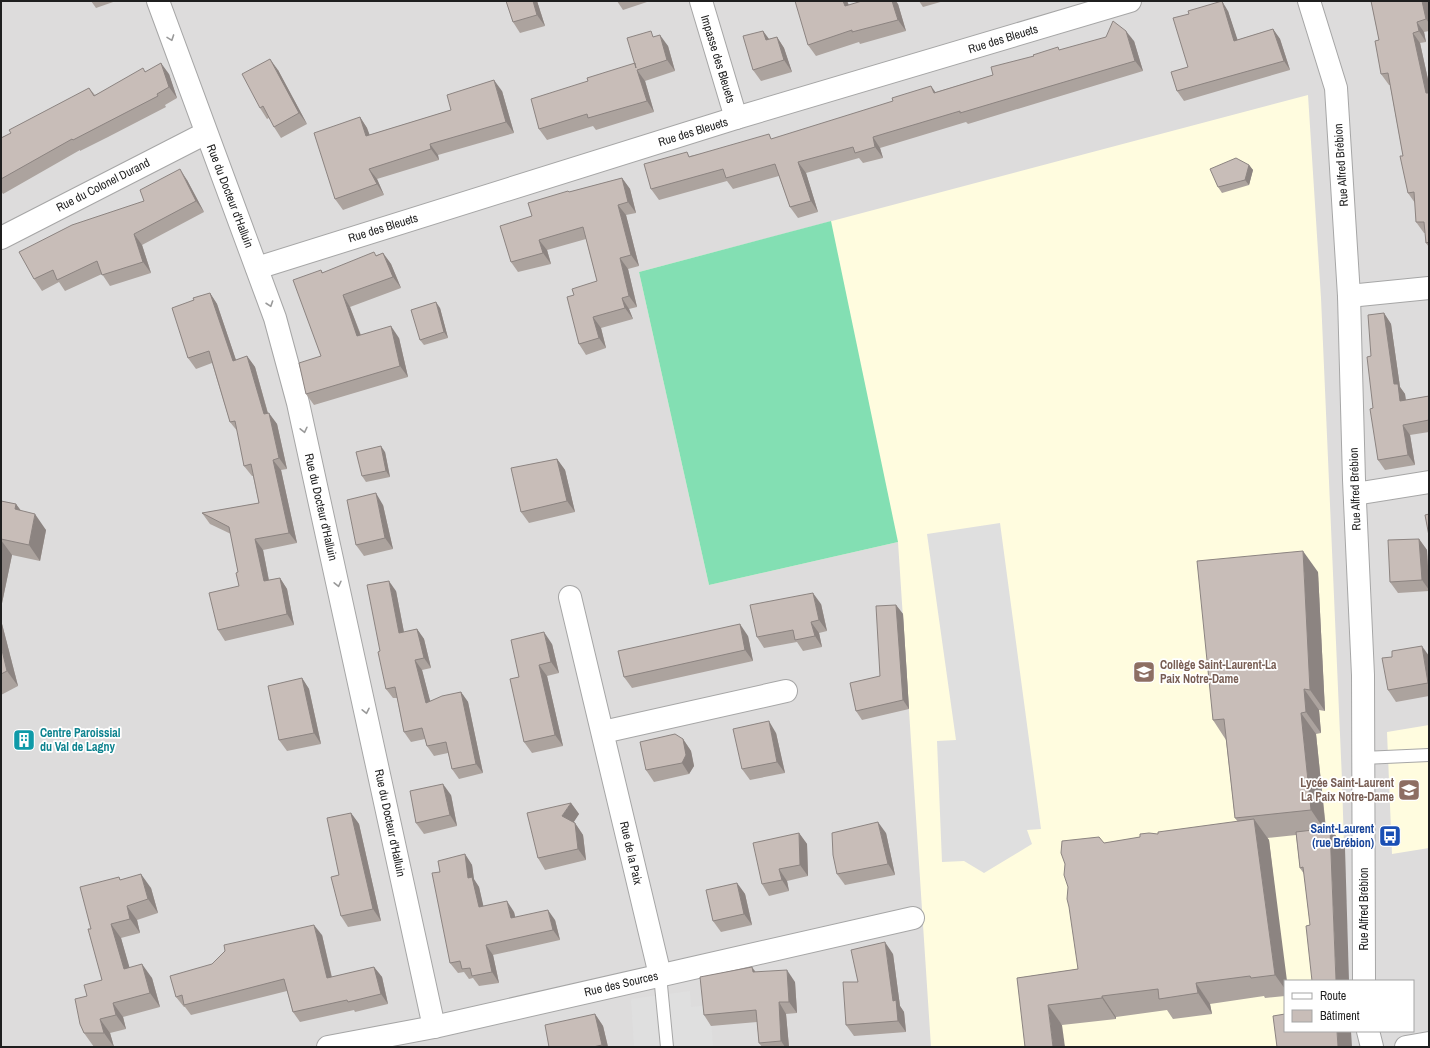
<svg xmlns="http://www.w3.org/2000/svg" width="1430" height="1048" font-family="'Archivo Narrow',sans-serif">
	<rect width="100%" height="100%" fill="#f0ebe5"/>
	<!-- residential -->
	<path fill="#dddcdc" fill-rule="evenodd" d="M1 1H1429V1047H1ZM1285 981H1413V1031H1285Z"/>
	<!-- education -->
	<g fill="#fffcdf">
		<polygon points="1308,95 1321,298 1342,780 1348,981 1285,981 1285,1031 1350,1047 931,1047 898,542 709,585 639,272"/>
		<polygon points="1429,725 1429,848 1392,854 1387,732"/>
	</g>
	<!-- pitch -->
	<polygon fill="#83dfb3" points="831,221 898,542 709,585 639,272"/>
	<!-- parking -->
	<g fill="#dfdfdf">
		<polygon points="1000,523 1041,829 1027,830 1032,844 984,873 964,861 942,862 937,741 956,740 927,534"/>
		<polygon points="690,991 691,1007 710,1005 713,1047 634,1047 631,999"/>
	</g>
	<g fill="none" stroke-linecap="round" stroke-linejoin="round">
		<!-- service casing -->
		<g stroke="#a6a6a6" stroke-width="14">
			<g id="service">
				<polyline points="1363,758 1429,755"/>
				<polyline points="660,975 667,1047"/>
			</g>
		</g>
		<!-- minor casing -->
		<g stroke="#a6a6a6" stroke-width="24">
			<g id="minor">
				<polyline points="158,1 275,318 298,403 434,1027"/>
				<polyline points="701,1 736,118"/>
				<polyline points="1309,1 1336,88 1349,296 1354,480 1363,675 1364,981"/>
				<polyline points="1,238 206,133"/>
				<polyline points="257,268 736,118 1130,1"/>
				<polyline points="1349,296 1429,288"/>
				<polyline points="1355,494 1429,482"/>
				<polyline points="570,597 660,975"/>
				<polyline points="603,732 786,691"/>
				<polyline points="1368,1031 1372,1047"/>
				<polyline points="328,1047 434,1027 913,918"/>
				<polyline points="1406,1047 1429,1043"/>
			</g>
		</g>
		<!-- service -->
		<use href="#service" stroke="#fff" stroke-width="12"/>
		<!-- minor -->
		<use href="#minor" stroke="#fff" stroke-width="22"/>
	</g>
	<!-- wall -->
	<g fill="#aca39e">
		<polygon points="88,1 116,1 96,8 91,1"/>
		<polygon points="506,1 537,1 545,26 520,33 513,22"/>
		<polygon points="617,1 650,1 623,10"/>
		<polygon points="847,1 849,5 898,4 906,31 860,44 859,42 816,56 808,45"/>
		<polygon points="919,1 944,1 923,7"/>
		<polygon points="1371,1 1428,1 1429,7 1429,31 1424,32 1426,42 1420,43 1429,84 1429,247 1426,243 1425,233 1424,233 1416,222 1415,203 1408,193 1403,156 1390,85 1389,85 1381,74 1379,40"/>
		<polygon points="1228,11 1237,40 1273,29 1280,39 1290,70 1184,101 1177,91"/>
		<polygon points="763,31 769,39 777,37 784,48 792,72 761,81 753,70"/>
		<polygon points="655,37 668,46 675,71 645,81 654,112 596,130 593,126 547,140 539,129 588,81 635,63"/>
		<polygon points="1134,41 1143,71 968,124 966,122 880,148 883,158 863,163 859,158 806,173 818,212 798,218 790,207 779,176 733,189 727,181 659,200 651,189 690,156 772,139 936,92 993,75 1060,50"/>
		<polygon points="278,70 307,124 281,138 274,127 269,118 267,119 260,108"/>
		<polygon points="146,71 169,74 177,98 165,105 166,107 108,137 80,151 80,150 3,194 1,191 1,138 11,133 89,88 95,95"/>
		<polygon points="502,91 514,133 438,155 439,160 377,179 384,195 343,210 335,199 360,117 367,128 369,135 451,110"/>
		<polygon points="1249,165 1253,170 1249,185 1222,193 1218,187"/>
		<polygon points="622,178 630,189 636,213 626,215 639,266 628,269 637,307 629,309 633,319 601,328 606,348 586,355 579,344 574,295 597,281 586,239 547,250 551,264 518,272 511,262 532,216 569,192"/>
		<polygon points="187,180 204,212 142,245 151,273 110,286 102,274 65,291 59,282 42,291 34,279 144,201"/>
		<polygon points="383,253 391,264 401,288 350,307 361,335 399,338 408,377 314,405 306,394 321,356 321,270 323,273"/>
		<polygon points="210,293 217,304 236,360 247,356 255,367 268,413 277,424 287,469 281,470 297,543 263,550 269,580 280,578 287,589 294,625 225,641 218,630 239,586 238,572 231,534 210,524 202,513 259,503 253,476 252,476 244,466 238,432 230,422 212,363 196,369 188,358"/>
		<polygon points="440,308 448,338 424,345 420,340"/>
		<polygon points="1384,313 1391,324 1400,387 1405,394 1406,400 1429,396 1429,432 1410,435 1415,465 1385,470 1378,460 1373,408 1371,356"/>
		<polygon points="385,452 390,477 366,482 362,476"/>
		<polygon points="557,459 565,470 575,512 529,523 521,512"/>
		<polygon points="1,501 16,504 21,511 46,530 40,561 12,555 1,608"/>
		<polygon points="383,505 393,549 364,556 356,545"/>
		<polygon points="1419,539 1427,550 1429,582 1429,591 1398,593 1390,582"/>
		<polygon points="1318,572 1325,711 1319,710 1321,733 1316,734 1326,828 1330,828 1345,848 1310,925 1304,874 1300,868 1296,835 1267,838 1269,840 1285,981 1285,996 1265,998 1264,996 1210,1004 1212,1014 1173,1019 1167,1010 1116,1017 1116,1019 1062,1025 1017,978 1078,969 1104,843 1238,822 1235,818 1226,740 1213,720"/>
		<polygon points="396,591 404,632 417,629 424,639 431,668 422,670 430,701 461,692 468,702 483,773 459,779 452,769 448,753 434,756 427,746 425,739 411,742 404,732 397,698 393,698 386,689 380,651"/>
		<polygon points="821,604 827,631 819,633 822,647 803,651 797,642 764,648 757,637"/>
		<polygon points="896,605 903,614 909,709 862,720 856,711 880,676"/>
		<polygon points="1,620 18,686 1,695"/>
		<polygon points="748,636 753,661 632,688 624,677"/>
		<polygon points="552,644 559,673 547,676 563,746 532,753 524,742 519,677"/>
		<polygon points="1429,656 1429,696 1396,702 1388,690"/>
		<polygon points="302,678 309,689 321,744 287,751 279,740"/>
		<polygon points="776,733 785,773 750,780 742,769"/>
		<polygon points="683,739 691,751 694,766 689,774 654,782 646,770"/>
		<polygon points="451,795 457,826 424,834 416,823"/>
		<polygon points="571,803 579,814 573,822 575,823 583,835 586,860 545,870 538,858"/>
		<polygon points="351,813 359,824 381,921 348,927 341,916"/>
		<polygon points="799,833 807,844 808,876 787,881 789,891 769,896 762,884"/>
		<polygon points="886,833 895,875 845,885 837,874"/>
		<polygon points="465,854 472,865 474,880 479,887 483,906 514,912 515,917 555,920 560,940 493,955 499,983 479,986 473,978 469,979 464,972 458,973 450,963 440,872"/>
		<polygon points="121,880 151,888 158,913 137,920 140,933 121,938 129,967 152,978 160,1007 123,1017 126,1029 110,1033 114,1047 94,1047 84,1033 87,996 102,980 91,929"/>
		<polygon points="737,883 745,894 752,925 721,932 713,921"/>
		<polygon points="322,935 332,977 374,967 382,977 388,1004 355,1012 354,1010 300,1022 293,1012 287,991 191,1015 185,1007 184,1007 176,997"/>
		<polygon points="893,954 900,1006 904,1012 906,1032 854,1036 846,1025"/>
		<polygon points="756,972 795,982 797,1013 786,1014 789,1047 762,1047 759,1043 757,1022 711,1026 704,1015"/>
		<polygon points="595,1014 603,1026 608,1047 549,1047"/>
	</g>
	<!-- shaded-wall -->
	<g fill="#8c8481">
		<polygon points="533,1 537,1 545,26 537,15"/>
		<polygon points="843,1 847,1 853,17 845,6"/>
		<polygon points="892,1 896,1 898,4 906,31 898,20"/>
		<polygon points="1222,1 1228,11 1241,50 1234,41"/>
		<polygon points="1422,1 1428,1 1429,7 1429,23 1426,19"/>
		<polygon points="1417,22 1424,32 1426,42 1419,31"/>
		<polygon points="1273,29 1280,39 1290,70 1284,61"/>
		<polygon points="763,31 771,42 766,40"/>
		<polygon points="1126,31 1134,41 1143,71 1135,61"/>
		<polygon points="1413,33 1420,43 1429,84 1429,98 1426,93"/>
		<polygon points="660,35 668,46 675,71 667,60"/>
		<polygon points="777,37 784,48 792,72 784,60"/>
		<polygon points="270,59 278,70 307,124 299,113"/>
		<polygon points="161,63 169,74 177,98 169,87"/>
		<polygon points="637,70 645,81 654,112 647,101"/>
		<polygon points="494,80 502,91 514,133 506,122"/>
		<polygon points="931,86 939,97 934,93"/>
		<polygon points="360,117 367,128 374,146 366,136"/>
		<polygon points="873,137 880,148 883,158 875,147"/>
		<polygon points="430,144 438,155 439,160 431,149"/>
		<polygon points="798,162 806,173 818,212 811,201"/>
		<polygon points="1249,165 1253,170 1249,185 1245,180"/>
		<polygon points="180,169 187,180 204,212 196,201"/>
		<polygon points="369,169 377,179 384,195 377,184"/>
		<polygon points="622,178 630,189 636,213 628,202"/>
		<polygon points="618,205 626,215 639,266 631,255"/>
		<polygon points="134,234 142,245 151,273 143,262"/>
		<polygon points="539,240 547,250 551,264 543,253"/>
		<polygon points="383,253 391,264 401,288 393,277"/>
		<polygon points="620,258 628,269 637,307 629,296"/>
		<polygon points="210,293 217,304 240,372 233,361"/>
		<polygon points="343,295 350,307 365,347 357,336"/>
		<polygon points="622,298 629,309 633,319 625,308"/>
		<polygon points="436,302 440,308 448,338 444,332"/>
		<polygon points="1384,313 1391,324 1400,387 1405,394 1407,411 1400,401 1394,384"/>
		<polygon points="593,317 601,328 606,348 599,338"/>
		<polygon points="391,326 399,338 408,377 400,366"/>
		<polygon points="247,356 255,367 271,425 264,414"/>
		<polygon points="269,413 277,424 287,469 279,458"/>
		<polygon points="1403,425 1410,435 1415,465 1408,455"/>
		<polygon points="381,446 385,452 390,477 386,471"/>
		<polygon points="557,459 565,470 575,512 567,501"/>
		<polygon points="273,460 281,470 297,543 289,533"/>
		<polygon points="376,493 383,505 393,549 385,538"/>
		<polygon points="16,504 27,519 15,509"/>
		<polygon points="35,514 46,530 40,561 29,545"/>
		<polygon points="255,539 263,550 271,592 264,581"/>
		<polygon points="1419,539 1427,550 1429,590 1422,580"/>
		<polygon points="1,540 12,555 1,608"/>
		<polygon points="1303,551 1318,572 1325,711 1310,690"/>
		<polygon points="280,578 287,589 294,625 287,614"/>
		<polygon points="389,581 396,591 406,643 399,633"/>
		<polygon points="813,593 821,604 827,631 819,620"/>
		<polygon points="896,605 903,614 909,709 903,700"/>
		<polygon points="1,620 18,686 7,671 1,646"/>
		<polygon points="811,622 819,633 822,647 815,636"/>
		<polygon points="740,624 748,636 753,661 745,650"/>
		<polygon points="417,629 424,639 431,668 424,658"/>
		<polygon points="544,632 552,644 559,673 551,662"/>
		<polygon points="1422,646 1429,656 1429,684 1428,683"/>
		<polygon points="415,660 422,670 433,712 426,703"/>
		<polygon points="539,665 547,676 563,746 555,735"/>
		<polygon points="302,678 309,689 321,744 314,733"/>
		<polygon points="1304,689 1319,710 1321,733 1306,712"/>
		<polygon points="461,692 468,702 483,773 476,764"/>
		<polygon points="1301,713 1316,734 1326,832 1311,810"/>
		<polygon points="769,721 776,733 785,773 777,762"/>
		<polygon points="683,739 691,751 694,766 689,774 682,763"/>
		<polygon points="443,784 451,795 457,826 450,815"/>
		<polygon points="571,803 579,814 570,828 562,816"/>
		<polygon points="351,813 359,824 381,921 373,909"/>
		<polygon points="1254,819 1269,840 1287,981 1285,981 1285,989 1275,975"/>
		<polygon points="878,822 886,833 895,875 888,864"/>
		<polygon points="575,823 583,835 586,860 578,849"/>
		<polygon points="1330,828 1345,848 1349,981 1336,981"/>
		<polygon points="799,833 807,844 808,876 800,865"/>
		<polygon points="465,854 472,865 474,879 479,887 486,917 479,907 468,878"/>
		<polygon points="779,869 787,881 789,891 782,880"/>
		<polygon points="141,874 151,888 158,913 148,899"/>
		<polygon points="737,883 745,894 752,925 744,914"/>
		<polygon points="507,901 514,912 518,928 511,918"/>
		<polygon points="127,906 137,920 140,933 130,919"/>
		<polygon points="548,910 555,920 560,940 553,930"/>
		<polygon points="111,924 121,938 134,983 124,969"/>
		<polygon points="314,925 322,935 334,988 327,978"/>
		<polygon points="885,942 893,954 900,1006 904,1012 906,1032 898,1021 893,1001"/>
		<polygon points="486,945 493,955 499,983 492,972"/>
		<polygon points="142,964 152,978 160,1007 150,993"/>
		<polygon points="374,967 382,977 388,1004 381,994"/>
		<polygon points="752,967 760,978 753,972"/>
		<polygon points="787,970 795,982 797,1013 789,1002"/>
		<polygon points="1196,983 1210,1004 1212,1014 1198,993"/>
		<polygon points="1102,996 1116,1017 1116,1019 1102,998"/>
		<polygon points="779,1002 786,1014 789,1047 785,1047 781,1041"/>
		<polygon points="113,1003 123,1017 126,1029 116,1015"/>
		<polygon points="1048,1005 1062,1025 1065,1047 1053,1047"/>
		<polygon points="595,1014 603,1026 608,1047 603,1047 602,1045"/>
		<polygon points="100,1019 110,1033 114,1047 104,1033"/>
		<polygon points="1337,1031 1351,1031 1352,1047 1338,1047"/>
	</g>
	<!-- building -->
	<g fill="#c8bdb8" stroke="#8c8481">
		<polygon points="506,1 533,1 537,15 513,22"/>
		<polygon points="795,1 843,1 845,6 862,1 892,1 898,20 852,32 852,30 808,45"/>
		<polygon points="1222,1 1234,41 1273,29 1284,61 1177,91 1171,72 1188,67 1173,18 1189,14 1188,11"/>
		<polygon points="1371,1 1422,1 1426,19 1417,22 1419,31 1413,33 1426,93 1429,93 1429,242 1426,243 1424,222 1416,222 1414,192 1408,193 1400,156 1403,156 1388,73 1381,74 1375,41 1379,40"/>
		<polygon points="1113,21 1126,31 1135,61 960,113 960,111 873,137 875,147 855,153 853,147 798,162 811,201 790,207 775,164 726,178 723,169 651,189 644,164 687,152 689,157 769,134 771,139 893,101 892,98 931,86 934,93 993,75 991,67 1034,56 1033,55 1058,47 1059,50 1106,37"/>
		<polygon points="651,31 653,37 660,35 667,60 637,70 647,101 588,118 587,114 539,129 531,99 588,81 587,78 635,63 636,68 627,38"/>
		<polygon points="763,31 766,40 777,37 784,60 753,70 743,36"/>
		<polygon points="270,59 299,113 274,127 263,106 260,108 242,74"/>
		<polygon points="161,63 169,87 157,94 158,96 100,126 73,140 72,139 1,179 1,138 11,133 9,130 89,88 94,96 143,68 145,72"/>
		<polygon points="494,80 506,122 430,144 431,149 369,169 377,184 335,199 314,133 360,117 366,136 451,110 447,95"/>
		<polygon points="1236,158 1249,165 1245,180 1218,187 1210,169"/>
		<polygon points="180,169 196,201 134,234 143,262 102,275 97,261 57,280 53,270 34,279 19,252 72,225 144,201 140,190"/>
		<polygon points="622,178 628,202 618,205 631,255 620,258 629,296 622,298 625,308 593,317 599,338 579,344 567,297 574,295 572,289 597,281 583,227 539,240 543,253 511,262 500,226 532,216 528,203 568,191 569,192"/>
		<polygon points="374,252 376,256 383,253 393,277 343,295 357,336 391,326 400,366 306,394 299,363 321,356 293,280 321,270 322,273"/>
		<polygon points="210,293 233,361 247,356 264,414 269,413 279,458 273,460 289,533 255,539 264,581 280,578 287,614 218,630 209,593 239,586 236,573 238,572 229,527 202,513 259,503 251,464 244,466 235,421 230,422 209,351 188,358 172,308 194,300 193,298"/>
		<polygon points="436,302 444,332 420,340 411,310"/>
		<polygon points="1384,313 1394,384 1398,384 1400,401 1429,396 1429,420 1403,425 1408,455 1378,460 1370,409 1373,408 1367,357 1371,356 1368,315"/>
		<polygon points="381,446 386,471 362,476 356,452"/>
		<polygon points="557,459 567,501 521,512 511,468"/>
		<polygon points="376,493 385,538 356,545 347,500"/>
		<polygon points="1,501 16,504 15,509 35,514 29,545 1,539"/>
		<polygon points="1429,514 1429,536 1425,515"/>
		<polygon points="1419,539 1422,580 1390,582 1388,540"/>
		<polygon points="1303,551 1310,690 1304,689 1306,712 1301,713 1311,810 1235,818 1224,719 1213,720 1197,561"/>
		<polygon points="389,581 399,633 417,629 424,658 415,660 426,703 442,696 461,692 476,764 452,769 446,742 427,746 422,728 404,732 395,687 386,689 378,652 380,651 367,585"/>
		<polygon points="813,593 819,620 811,622 815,636 795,640 793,630 757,637 750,605"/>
		<polygon points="896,605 903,700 856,711 850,683 880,676 876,606"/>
		<polygon points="740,624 745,650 624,677 618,651"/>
		<polygon points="544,632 551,662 539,665 555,735 524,742 510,679 519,677 511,640"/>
		<polygon points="1,646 7,671 1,674"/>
		<polygon points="1422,646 1428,683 1388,690 1382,658 1392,657 1392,651"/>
		<polygon points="302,678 314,733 279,740 268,686"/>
		<polygon points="769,721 777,762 742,769 733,729"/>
		<polygon points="675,734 683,739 686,755 682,763 646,770 640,742"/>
		<polygon points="443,784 450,815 416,823 410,791"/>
		<polygon points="571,803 562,816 575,823 578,849 538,858 527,813"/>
		<polygon points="351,813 373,909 341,916 331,877 339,875 327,818"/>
		<polygon points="1254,819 1275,975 1251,978 1250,976 1196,983 1198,993 1159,999 1158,989 1102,996 1102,998 1048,1005 1053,1047 1025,1047 1017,978 1078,969 1069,907 1067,899 1068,887 1064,875 1065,864 1061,853 1062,841 1099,837 1104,843 1140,837 1140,834 1149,833 1158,834 1158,832"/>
		<polygon points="878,822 888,864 837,874 833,855 832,833"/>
		<polygon points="1330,828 1336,981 1312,981 1306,926 1310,925 1303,867 1300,868 1296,832"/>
		<polygon points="799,833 800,865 779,869 782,880 762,884 753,843"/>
		<polygon points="465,854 468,878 472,877 479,907 507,901 511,918 548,910 553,930 486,945 492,972 472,976 470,968 462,969 460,961 450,963 432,873 440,872 438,861"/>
		<polygon points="141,874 148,899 127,906 130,919 111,924 124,969 142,964 150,993 113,1003 116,1015 100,1019 104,1033 84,1033 80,1024 75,999 87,996 84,985 102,980 88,929 91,929 80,887 119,877 120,880"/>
		<polygon points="737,883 744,914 713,921 706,890"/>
		<polygon points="314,925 327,978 374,967 381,994 348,1002 347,1000 293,1012 284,979 184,1005 182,995 176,997 170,976 212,964 225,951 224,945"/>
		<polygon points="885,942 893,1001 896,1000 898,1021 846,1025 843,982 858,982 851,950"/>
		<polygon points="752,967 753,972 787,970 789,1002 779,1002 781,1041 759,1043 756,1010 704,1015 700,977"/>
		<polygon points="595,1014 602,1045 593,1047 549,1047 545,1025"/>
		<polygon points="1285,1014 1285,1031 1337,1031 1338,1047 1277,1047 1273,1016"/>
	</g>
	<!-- one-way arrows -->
	<defs><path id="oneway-chevron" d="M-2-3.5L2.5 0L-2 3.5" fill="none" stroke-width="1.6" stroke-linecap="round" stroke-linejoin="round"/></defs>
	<g stroke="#9a9a9a">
		<use href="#oneway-chevron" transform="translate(171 38) rotate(70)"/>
		<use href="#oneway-chevron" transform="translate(270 304) rotate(71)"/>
		<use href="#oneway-chevron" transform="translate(304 430) rotate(77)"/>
		<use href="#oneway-chevron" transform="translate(338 584) rotate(77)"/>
		<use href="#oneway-chevron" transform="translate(366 711) rotate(78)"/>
	</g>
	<!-- icons -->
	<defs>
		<g id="school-square" transform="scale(1.15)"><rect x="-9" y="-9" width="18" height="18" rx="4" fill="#8d6e63" stroke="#fff"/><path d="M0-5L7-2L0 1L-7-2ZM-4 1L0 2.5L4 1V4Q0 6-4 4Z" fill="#fff"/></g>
		<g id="building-square" transform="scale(1.15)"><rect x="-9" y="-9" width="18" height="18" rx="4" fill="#0f9aa8" stroke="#fff"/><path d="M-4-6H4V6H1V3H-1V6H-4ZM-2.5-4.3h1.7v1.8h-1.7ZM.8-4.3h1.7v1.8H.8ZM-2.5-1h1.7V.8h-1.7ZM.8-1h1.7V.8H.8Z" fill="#fff"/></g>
		<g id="bus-square" transform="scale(1.15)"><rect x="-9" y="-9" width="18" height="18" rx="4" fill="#1a4fb4" stroke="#fff"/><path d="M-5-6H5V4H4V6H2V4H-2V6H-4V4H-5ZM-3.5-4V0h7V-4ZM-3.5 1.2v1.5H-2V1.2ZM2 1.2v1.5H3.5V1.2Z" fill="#fff"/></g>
	</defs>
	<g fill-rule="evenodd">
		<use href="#school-square" x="1144" y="672"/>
		<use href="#building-square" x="24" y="740"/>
		<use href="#school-square" x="1409" y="790"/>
		<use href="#bus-square" x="1390" y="836"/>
	</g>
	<g text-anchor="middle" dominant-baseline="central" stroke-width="3.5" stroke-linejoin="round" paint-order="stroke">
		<!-- street labels -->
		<g font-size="12" fill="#1f1f1f" stroke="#fff">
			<text transform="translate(1003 39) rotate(-17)">Rue des Bleuets</text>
			<text transform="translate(718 59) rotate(73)">Impasse des Bleuets</text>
			<text transform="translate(693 132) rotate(-17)">Rue des Bleuets</text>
			<text transform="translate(1341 165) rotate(-94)">Rue Alfred Brébion</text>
			<text transform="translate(103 185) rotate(-27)">Rue du Colonel Durand</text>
			<text transform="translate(230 196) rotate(69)">Rue du Docteur d'Halluin</text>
			<text transform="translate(383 228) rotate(-17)">Rue des Bleuets</text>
			<text transform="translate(1355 489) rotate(-92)">Rue Alfred Brébion</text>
			<text transform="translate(321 507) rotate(77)">Rue du Docteur d'Halluin</text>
			<text transform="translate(390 823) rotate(78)">Rue du Docteur d'Halluin</text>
			<text transform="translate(631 853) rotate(77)">Rue de la Paix</text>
			<text transform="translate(1364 909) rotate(-90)">Rue Alfred Brébion</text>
			<text transform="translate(621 984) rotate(-13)">Rue des Sources</text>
		</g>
		<!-- education labels -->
		<g font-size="12" font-weight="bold" fill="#785e54" stroke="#fff" text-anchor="start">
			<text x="1160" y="665">Collège Saint-Laurent-La<tspan x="1160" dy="14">Paix Notre-Dame</tspan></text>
			<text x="1394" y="783" text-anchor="end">Lycée Saint-Laurent<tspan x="1394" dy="14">La Paix Notre-Dame</tspan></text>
		</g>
		<!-- culture labels -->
		<g font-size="12" font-weight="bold" fill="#0d838f" stroke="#fff" text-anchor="start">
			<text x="40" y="733">Centre Paroissial<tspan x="40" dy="14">du Val de Lagny</tspan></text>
		</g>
		<!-- transit labels -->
		<g font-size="12" font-weight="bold" fill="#164399" stroke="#fff" text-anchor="end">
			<text x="1374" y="829">Saint-Laurent<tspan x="1374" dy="14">(rue Brébion)</tspan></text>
		</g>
	</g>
	<!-- border -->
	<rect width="1430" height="1048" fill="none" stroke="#1f1f1f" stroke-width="4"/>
	<!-- legend -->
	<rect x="1284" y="980" width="130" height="52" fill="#ffffff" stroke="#a5a5a5"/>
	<rect x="1292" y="993" width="20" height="6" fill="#ffffff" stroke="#a5a5a5"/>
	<text x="1320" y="1000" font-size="12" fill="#1f1f1f">Route</text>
	<rect x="1292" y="1010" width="20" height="12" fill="#c8bdb8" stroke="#a5a5a5"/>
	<text x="1320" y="1020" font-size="12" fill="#1f1f1f">Bâtiment</text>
</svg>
